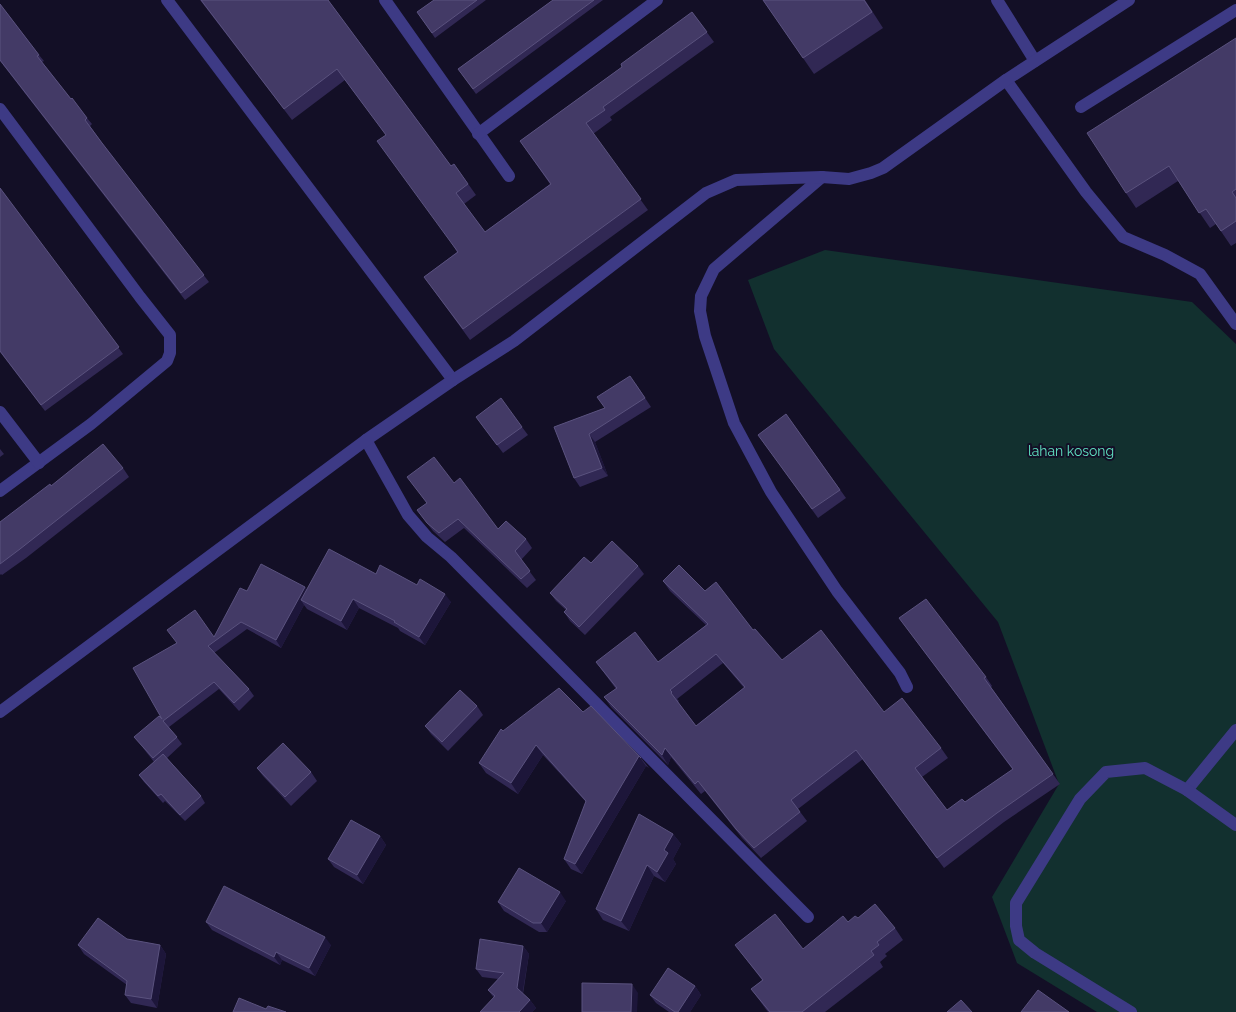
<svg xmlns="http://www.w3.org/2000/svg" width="1236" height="1012" font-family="Raleway,sans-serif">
	<rect width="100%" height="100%" fill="#130f26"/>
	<!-- green -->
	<polygon fill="#12302f" points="825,250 1192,302 1236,344 1236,1012 1097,1012 1017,963 992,897 1059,784 998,622 774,349 748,280"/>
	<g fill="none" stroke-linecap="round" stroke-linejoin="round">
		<!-- minor -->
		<g stroke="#3d3a85" stroke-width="12">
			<polyline points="167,0 453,380"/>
			<polyline points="385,0 509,176"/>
			<polyline points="997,0 1035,61"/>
			<polyline points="1006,80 1086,192 1123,237 1165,255 1200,274 1236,324"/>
			<polyline points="1081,107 1236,10"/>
			<polyline points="0,109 140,297 170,335 170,353 167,361 91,424 0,491"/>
			<polyline points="478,134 657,0"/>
			<polyline points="822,177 714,269 701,296 700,311 705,336 734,423 771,492 837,591 900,673 907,687"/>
			<polyline points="0,412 39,463"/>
			<polyline points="366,440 408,515 427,537 451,557 808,917"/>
			<polyline points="0,712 366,440 453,380 514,341 706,193 736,180 822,177 849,179 871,173 883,168 1006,80 1129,0"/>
			<polyline points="1187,790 1236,730"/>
			<polyline points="1131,1012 1035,953 1019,940 1016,926 1016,903 1080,799 1106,772 1145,768 1187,790 1236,825"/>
		</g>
	</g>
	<!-- wall -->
	<g fill="#312854" fill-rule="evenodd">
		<polygon points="200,0 328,0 451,166 454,164 476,195 464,204 485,232 550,184 520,141 622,67 692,12 714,42 610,117 612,120 593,134 648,210 470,340 424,277 457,252 386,135 345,80 292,120"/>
		<polygon points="434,0 486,0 435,38 417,12"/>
		<polygon points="553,0 603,0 476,94 458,69"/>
		<polygon points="763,0 865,0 883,28 814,74"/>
		<polygon points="0,4 39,55 44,61 42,62 71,99 87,118 92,124 90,126 102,143 209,282 185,300 0,61"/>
		<polygon points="1236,38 1236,243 1231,246 1216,224 1210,228 1178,181 1136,208 1126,193"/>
		<polygon points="0,188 123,354 45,411 0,352"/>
		<polygon points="636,384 651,407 595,442 608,476 580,487 574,478 554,427 605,408"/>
		<polygon points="786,414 846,498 818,518 758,435"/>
		<polygon points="476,417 522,427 528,435 503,453"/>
		<polygon points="0,449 4,454 0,457"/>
		<polygon points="123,468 129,477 26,558 2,575 1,574 0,575 0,522 51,486"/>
		<polygon points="407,477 454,483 498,529 526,539 532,548 521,560 536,580 527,588 464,528 445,542 433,531 417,510 427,503"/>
		<polygon points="591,563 638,566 644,574 585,635 570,621 564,612 566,610 556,601 550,593"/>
		<polygon points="376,574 417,585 451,602 425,645 400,631 398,628 359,608 347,630 307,609 304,605 281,648 247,629 214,653 249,689 254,696 239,711 219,689 169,727 182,744 167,758 201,796 205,803 185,821 165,801 163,803 144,782 139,775 154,762 140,744 134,737 162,719 214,637 247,591 305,587 307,590"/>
		<path d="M663 581 705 591 753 630 782 660 884 712 941 748 948 758 922 777 947 810 965 802 1013 770 899 618 986 677 992 686 991 687 1060 784 1004 822 944 868 863 759 798 809 807 821 761 858 742 838 705 791 701 794 671 757 668 765 611 707 604 697 616 689 596 662H658L706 625 670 591ZM723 663 744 688 696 726 678 702 679 701 677 699Z"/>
		<polygon points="477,706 483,715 448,751 431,734 425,726"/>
		<polygon points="583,712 641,758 649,768 646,766 582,874 571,869 564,859 586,802 543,755 518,794 486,773 479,763 503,731"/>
		<polygon points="257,768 311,772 317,781 291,806 263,776"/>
		<polygon points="673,834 681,844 673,859 676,864 665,882 654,876 629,931 603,920 596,909"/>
		<polygon points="380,836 386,845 363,884 334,867 328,859"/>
		<polygon points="566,901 547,932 539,932 504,911 498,902"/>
		<polygon points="858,918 895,928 903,940 885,954 887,956 880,962 883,967 825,1012 768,1012 751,989 762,980 735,945 803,949 848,922"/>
		<polygon points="206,922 331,945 315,976 282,960 280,965 212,930"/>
		<polygon points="127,939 160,945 166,954 157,1008 131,1003 125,995 127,985 84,954 78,945"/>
		<polygon points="523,946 529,954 523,994 530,1000 536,1008 532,1012 480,1012 494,998 488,990 498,979 482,977 476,969"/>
		<polygon points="695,986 701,995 690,1012 669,1012 656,1003 650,995"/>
	</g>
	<!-- shaded-wall -->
	<g fill="#1d163a">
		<polygon points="589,434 595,442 608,476 602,468"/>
		<polygon points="305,587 310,594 301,600 304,605 281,648 276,640"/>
		<polygon points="445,594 451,602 425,645 419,637"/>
		<polygon points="353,599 359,608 347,630 341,621"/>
		<polygon points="536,745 543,755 518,794 511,783"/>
		<polygon points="665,748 671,757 668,765 662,755"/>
		<polygon points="639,756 646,766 582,874 575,864"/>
		<polygon points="673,834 681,844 673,859 676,864 665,882 657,872 664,850"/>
		<polygon points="380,836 386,845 363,884 357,875"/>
		<polygon points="647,865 654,876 629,931 621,921"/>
		<polygon points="560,892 566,901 547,932 541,923"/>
		<polygon points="325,937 331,945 315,976 309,968"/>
		<polygon points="160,945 166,954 157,1008 151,999"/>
		<polygon points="523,946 529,954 522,996 517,988"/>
		<polygon points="276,952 282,960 280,965 274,957"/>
		<polygon points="632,984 638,993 637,1012 631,1012"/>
		<polygon points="695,986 701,995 690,1012 678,1012"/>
		<polygon points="530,1000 536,1008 532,1012 519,1012"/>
	</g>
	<!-- building -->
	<g fill="#433a66" stroke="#5a527e" fill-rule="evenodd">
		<polygon points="201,0 328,0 451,166 454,164 468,184 456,193 485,232 551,184 520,141 622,67 621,64 692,12 707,32 603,107 605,110 586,123 641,199 463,329 424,277 458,252 377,141 386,135 337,69 284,109"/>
		<polygon points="434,0 477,0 432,33 417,12"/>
		<polygon points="553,0 594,0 473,89 458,69"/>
		<polygon points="763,0 864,0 872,12 803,58"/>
		<polygon points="0,4 39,55 37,56 71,99 72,98 87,118 85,120 102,143 204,275 181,293 0,60"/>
		<polygon points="1236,38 1236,189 1232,192 1236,198 1236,221 1221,231 1206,209 1199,213 1169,166 1126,193 1087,133"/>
		<polygon points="0,188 119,347 41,405 0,351"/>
		<polygon points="630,376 645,398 589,434 602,468 574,478 554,427 605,408 597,397"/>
		<polygon points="501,398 522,427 497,445 476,417"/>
		<polygon points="786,414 840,490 812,509 758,435"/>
		<polygon points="103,444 123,468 20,549 0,564 0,522 50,484 51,486"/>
		<polygon points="434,457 454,483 460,478 498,529 506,521 526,539 515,551 530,571 521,579 458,519 439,533 427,523 417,510 427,503 407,477"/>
		<polygon points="612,541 638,566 579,627 564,612 567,609 550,593 584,557 591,563"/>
		<polygon points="329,549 376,574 380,565 417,585 420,579 445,594 419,637 394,622 395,621 353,599 341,621 301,600"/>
		<polygon points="261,564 305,587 276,640 241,622 208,646 249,689 234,703 214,682 163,721 177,737 153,758 134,737 159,716 162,719 133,668 177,643 167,630 195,610 214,637 240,588 247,591"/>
		<path d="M679 565 705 591 716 582 753 630 755 629 782 660 821 630 884 712 902 698 941 748 915 768 947 810 962 799 965 802 1013 769 899 618 926 599 986 677 984 678 1053 774 997 813 937 858 856 750 791 800 800 812 754 848 736 829 698 781 695 784 665 748 662 755 604 697 617 688 596 662 635 632 658 662 708 624 663 581ZM716 654 745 687 696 726 671 693 672 692 670 690Z"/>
		<polygon points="559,688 583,712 591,706 641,758 639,756 575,864 564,859 586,801 536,745 511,783 479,763 501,729 503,731"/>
		<polygon points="460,690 477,706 442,742 425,726"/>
		<polygon points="283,743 311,772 285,797 257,768"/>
		<polygon points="163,754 201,796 180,815 161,794 158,796 139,775"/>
		<polygon points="639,814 673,834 664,850 668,853 657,872 647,865 621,921 596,909"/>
		<polygon points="351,820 380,836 357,875 328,859"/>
		<polygon points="519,868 560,892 541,923 533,923 498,902"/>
		<polygon points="224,886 325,937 309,968 276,952 274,957 206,922"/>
		<polygon points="875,904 895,928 877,942 879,945 871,951 874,955 802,1012 770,1012 751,989 763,980 735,945 775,914 803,949 843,916 848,922 855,916 858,918"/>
		<polygon points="98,918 127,939 160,945 151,999 125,995 127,981 78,945"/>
		<polygon points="480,939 523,946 517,988 530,1000 519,1012 480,1012 495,996 488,990 504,973 476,969"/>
		<polygon points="668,968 695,986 678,1012 675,1012 650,995"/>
		<polygon points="582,983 632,984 631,1012 582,1012"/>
		<polygon points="1038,990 1069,1012 1021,1012"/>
		<polygon points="239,998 266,1009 268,1006 286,1012 233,1012"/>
		<polygon points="961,1000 972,1012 947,1012"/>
	</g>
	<g text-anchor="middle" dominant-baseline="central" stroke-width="4" stroke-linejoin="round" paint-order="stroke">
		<!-- park labels -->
		<g font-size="14" fill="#5fe0c0" stroke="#130f26">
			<text x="1071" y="451">lahan kosong</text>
		</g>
	</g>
</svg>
